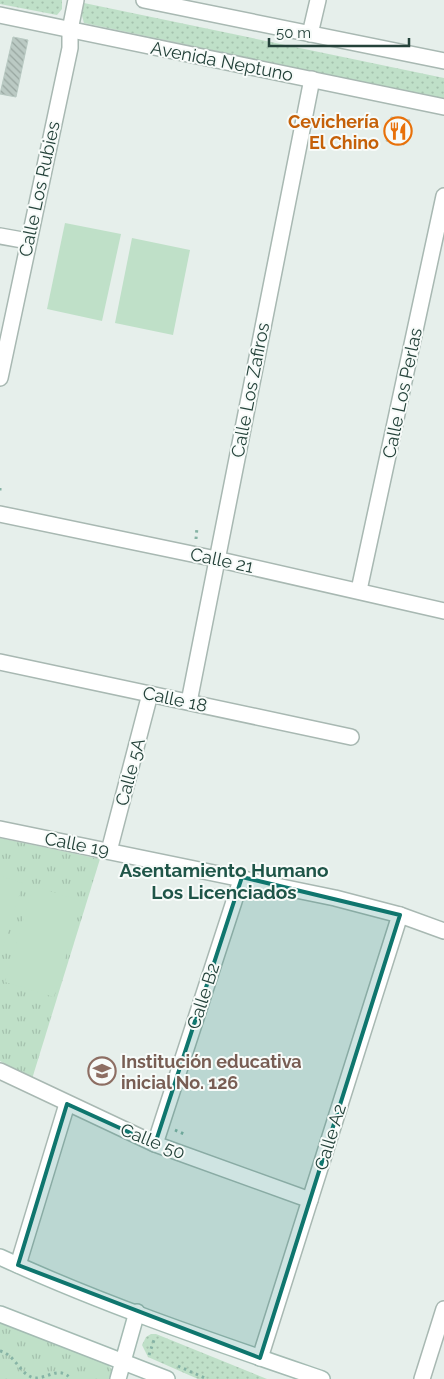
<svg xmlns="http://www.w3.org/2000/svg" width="444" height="1379" font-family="Raleway,sans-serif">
	<defs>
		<pattern id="grass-dots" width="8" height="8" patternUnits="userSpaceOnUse" patternTransform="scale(1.25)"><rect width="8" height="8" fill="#bfe0c8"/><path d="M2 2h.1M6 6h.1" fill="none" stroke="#a4c1ad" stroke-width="1.8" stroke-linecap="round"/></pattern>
		<pattern id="park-tufts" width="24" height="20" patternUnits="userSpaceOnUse" patternTransform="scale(1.25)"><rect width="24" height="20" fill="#bfe0c8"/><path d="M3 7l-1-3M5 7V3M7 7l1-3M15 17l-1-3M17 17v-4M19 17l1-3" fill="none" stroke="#a4c1ad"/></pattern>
		<pattern id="building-back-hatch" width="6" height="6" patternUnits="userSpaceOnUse" patternTransform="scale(1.25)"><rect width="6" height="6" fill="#bbcac4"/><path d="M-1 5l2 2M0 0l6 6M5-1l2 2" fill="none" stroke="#98a6a0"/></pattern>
	</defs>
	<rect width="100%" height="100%" fill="#e6efeb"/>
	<!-- grass -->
	<g fill="url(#grass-dots)">
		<polygon points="0,0 62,0 62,9 57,15 0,4"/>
		<polygon points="84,3 444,78 444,99 84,23 80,9"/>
		<polygon points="151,1334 156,1334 267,1379 198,1379 148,1357 142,1345 146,1337"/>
	</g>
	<!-- park -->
	<g fill="url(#park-tufts)">
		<polygon points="0,838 100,859 32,1079 0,1061"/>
		<polygon points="0,1323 108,1364 112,1370 110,1379 0,1379"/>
	</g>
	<!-- pitch -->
	<g fill="#bfe0c8">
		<polygon points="65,223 121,234 102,321 47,309"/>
		<polygon points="132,238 190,250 173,335 115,323"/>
		<polygon points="0,876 23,883 0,958"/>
		<polygon points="33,886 82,901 54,997 5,982"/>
	</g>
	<!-- building -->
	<g fill="url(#building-back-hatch)" stroke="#b8c9c2">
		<polygon points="13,37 28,40 16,97 0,94"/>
		<polygon points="391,117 410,120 404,145 386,141"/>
	</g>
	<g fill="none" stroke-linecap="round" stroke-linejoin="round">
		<!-- minor casing -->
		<g stroke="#a8b8b2" stroke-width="18">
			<g id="minor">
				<polyline points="310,34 318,0"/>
				<polyline points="0,236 28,241"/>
				<polyline points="0,378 70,48 70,30 76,0"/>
				<polyline points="0,514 216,559 444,611"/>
				<polyline points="359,590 444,196"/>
				<polyline points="0,662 351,737"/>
				<polyline points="189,702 312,79"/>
				<polyline points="0,829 335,898 400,915 444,931"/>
				<polyline points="109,851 150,694"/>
				<polyline points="0,1071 155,1144 310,1200"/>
				<polyline points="155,1144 242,877"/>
				<polyline points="18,1265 67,1104"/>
				<polyline points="260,1358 400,915"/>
				<polyline points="422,1379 444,1309"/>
			</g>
		</g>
		<!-- tertiary casing -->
		<g stroke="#a8b8b2" stroke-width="18">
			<g id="tertiary">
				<polyline points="144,0 444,61"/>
				<polyline points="0,15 444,107"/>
			</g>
		</g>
		<!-- secondary casing -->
		<g stroke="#a4bbb3" stroke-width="18">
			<g id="secondary">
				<path d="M0 1257C104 1305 214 1342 322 1379"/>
				<polyline points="0,1314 167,1379"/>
				<polyline points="118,1379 137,1312"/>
			</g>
		</g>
		<!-- path -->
		<g stroke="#86b3a5" stroke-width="3" stroke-dasharray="2.5 4" stroke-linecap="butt">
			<polyline points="0,488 0,493"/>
			<polyline points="196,539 197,527"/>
			<polyline points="216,889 214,897 219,898"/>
			<polyline points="175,1130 184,1134 183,1137"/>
			<path d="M0 1351C16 1355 19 1374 34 1378 48 1379 59 1365 71 1379"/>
			<polyline points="149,1355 155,1337"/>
			<polyline points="178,1366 207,1379"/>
		</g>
		<!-- minor -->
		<use href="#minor" stroke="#fff" stroke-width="15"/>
		<!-- tertiary -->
		<use href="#tertiary" stroke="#fff" stroke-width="15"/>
		<!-- secondary -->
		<use href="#secondary" stroke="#fff" stroke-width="15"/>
	</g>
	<!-- marked area -->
	<path fill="#0f766e" fill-opacity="0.2" stroke="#0f766e" stroke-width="4" stroke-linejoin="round" d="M242 877 400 915 260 1358 18 1265 67 1104 155 1144Z"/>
	<!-- icons -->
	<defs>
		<g id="restaurant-ring" transform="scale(1.4375)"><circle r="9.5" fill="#f7fbf9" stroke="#e8710a" stroke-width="1.5"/><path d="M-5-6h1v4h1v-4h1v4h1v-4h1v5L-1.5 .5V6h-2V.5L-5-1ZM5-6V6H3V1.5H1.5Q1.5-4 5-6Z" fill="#e8710a"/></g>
		<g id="school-ring" transform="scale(1.4375)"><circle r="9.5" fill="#f7fbf9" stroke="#8d6e63" stroke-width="1.5"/><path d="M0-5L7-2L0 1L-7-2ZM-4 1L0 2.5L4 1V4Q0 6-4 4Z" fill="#8d6e63"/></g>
	</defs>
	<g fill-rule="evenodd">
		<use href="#restaurant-ring" x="398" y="131"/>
		<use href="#school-ring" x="102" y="1071"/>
	</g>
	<g text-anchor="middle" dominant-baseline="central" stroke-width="4" stroke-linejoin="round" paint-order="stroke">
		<!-- street labels -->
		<g font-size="18" fill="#24423a" stroke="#f7fbf9">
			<text transform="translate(222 61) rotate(11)">Avenida Neptuno</text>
			<text transform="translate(39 189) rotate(-78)">Calle Los Rubies</text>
			<text transform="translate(250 390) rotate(-79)">Calle Los Zafiros</text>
			<text transform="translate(402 393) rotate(-78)">Calle Los Perlas</text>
			<text transform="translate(222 560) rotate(12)">Calle 21</text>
			<text transform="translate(175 699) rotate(12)">Calle 18</text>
			<text transform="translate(130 772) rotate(-75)">Calle 5A</text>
			<text transform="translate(77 844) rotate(11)">Calle 19</text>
			<text transform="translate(203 996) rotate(-72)">Calle B2</text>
			<text transform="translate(330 1137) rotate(-73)">Calle A2</text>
			<text transform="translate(153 1141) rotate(22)">Calle 50</text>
		</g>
		<!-- food labels -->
		<g font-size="18" font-weight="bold" fill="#c56008" stroke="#f7fbf9" text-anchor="end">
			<text x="379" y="121">Cevichería<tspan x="379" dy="21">El Chino</tspan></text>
		</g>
		<!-- education labels -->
		<g font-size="18" font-weight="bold" fill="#785e54" stroke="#f7fbf9" text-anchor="start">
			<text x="121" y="1061">Institución educativa<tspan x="121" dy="21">inicial No. 126</tspan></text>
		</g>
		<!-- neighbourhood labels -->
		<g font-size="19" font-weight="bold" fill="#1f5548" stroke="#f7fbf9">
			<text x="224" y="870">Asentamiento Humano<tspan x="224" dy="22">Los Licenciados</tspan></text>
		</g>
	</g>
	<!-- scale -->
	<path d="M269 38v8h140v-8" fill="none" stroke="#24423a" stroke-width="2.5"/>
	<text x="276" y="38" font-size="15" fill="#24423a" stroke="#f7fbf9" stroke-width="4" paint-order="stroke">50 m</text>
</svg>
